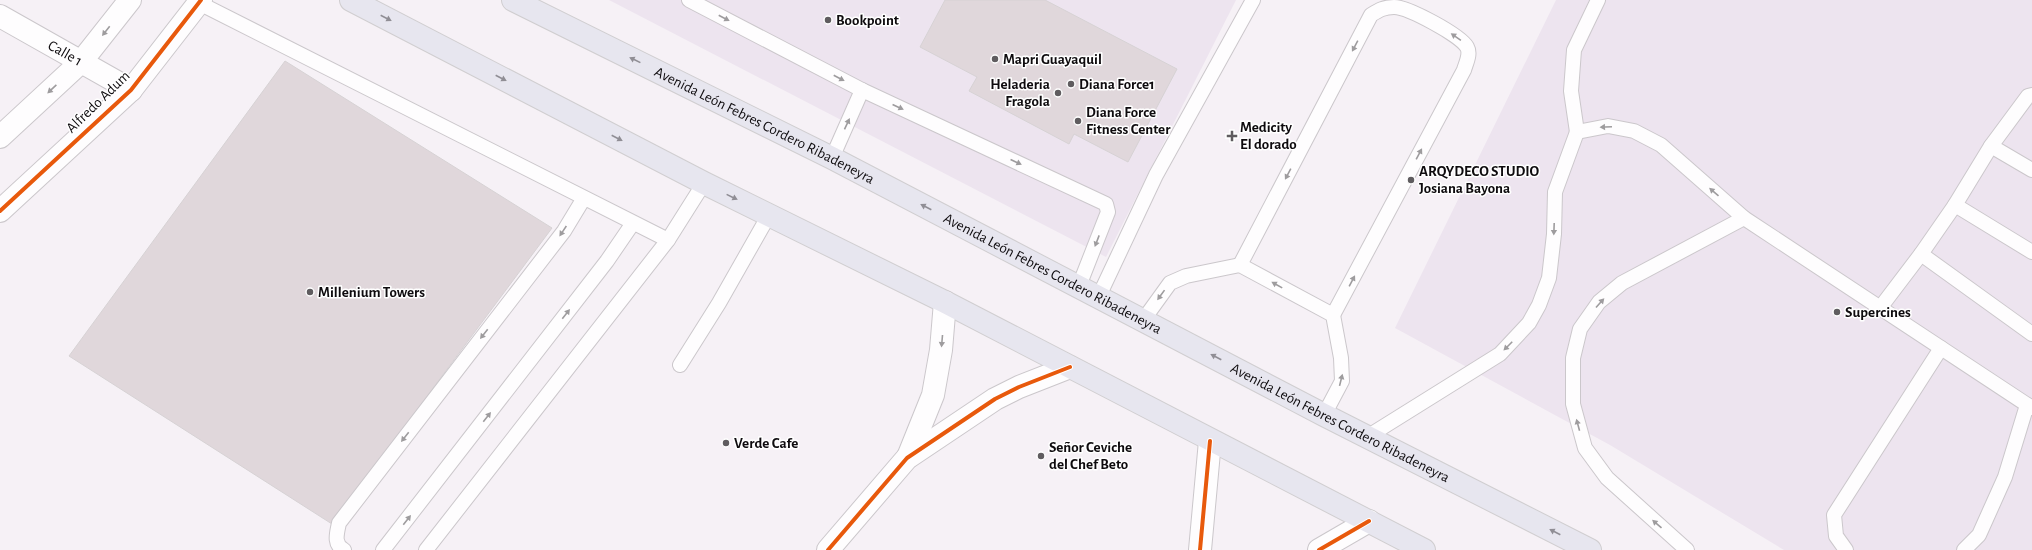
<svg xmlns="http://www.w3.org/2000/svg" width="2032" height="550" font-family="'Alegreya Sans',sans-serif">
	<rect width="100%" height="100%" fill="#f6f1f6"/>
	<!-- built -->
	<g fill="#ede4ef">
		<polygon points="609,0 1236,0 1106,257"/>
		<polygon points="1556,0 2032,0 2032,550 1784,550 1610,445 1395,328"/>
	</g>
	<!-- building -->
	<g fill="#e0d7db" stroke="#d6d2d4">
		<polygon points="945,0 1045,0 1177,69 1128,162 1074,134 1069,144 969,91 977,77 920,47"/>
		<polygon points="285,61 552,228 332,524 69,356"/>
	</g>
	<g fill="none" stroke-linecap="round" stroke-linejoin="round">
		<!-- lane casing -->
		<g stroke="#cbc7cb" stroke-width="16">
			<g id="lane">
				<polyline points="689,0 862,90 1106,204 1108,212 1079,286"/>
				<polyline points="199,3 668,240"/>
				<polyline points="1577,132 1571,91 1574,50 1598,0"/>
				<polyline points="1991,146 2032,170"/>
				<polyline points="832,158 862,90"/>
				<polyline points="1955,205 2032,252"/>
				<polyline points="1921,254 2032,334"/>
				<path d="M1240 265 1371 15C1379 10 1384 7 1394 7 1408 7 1460 35 1467 47 1471 54 1466 63 1464 70L1333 315"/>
				<polyline points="1099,296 1156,175 1253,0"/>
				<polyline points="1880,308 1921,254 1955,205 1991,146 2028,96 2032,95"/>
				<polyline points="1144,319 1170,283 1186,276 1240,265 1333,315 1341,358 1342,381 1324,415"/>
				<polyline points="680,365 719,303 769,215"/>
				<polyline points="1367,437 1500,354 1529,323 1539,305 1549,278 1554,234 1555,192 1577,132 1608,126 1634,131 1661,145 1744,218 2032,408"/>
				<path d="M344 550C333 544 337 533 339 523L564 231 584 198"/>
				<polyline points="383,550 607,261 633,223"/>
				<polyline points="426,550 668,240 704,183"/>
				<polyline points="1687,550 1607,478 1585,448 1573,404 1573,358 1580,329 1599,302 1622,283 1744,218"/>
				<polyline points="1846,550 1836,536 1834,515 1941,348"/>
				<polyline points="1964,550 1979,535 2005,477 2027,405"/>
			</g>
		</g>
		<!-- street casing -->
		<g stroke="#cbc7cb" stroke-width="24">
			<g id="street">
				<path id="s1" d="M0 16 131 90"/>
				<polyline points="0,137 81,62 130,0"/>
				<polyline points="0,211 131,90 201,0"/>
				<polyline points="908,457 933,395 941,350 945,302"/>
				<polyline points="828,550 907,458 995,399 1019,387 1070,367"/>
				<polyline points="1200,550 1210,441"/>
				<polyline points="1319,550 1369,521"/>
			</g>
		</g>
		<!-- highway casing -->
		<g stroke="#d0ced0" stroke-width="24">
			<g id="highway">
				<polyline points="351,0 704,183 945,302 1424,550"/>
				<path id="s2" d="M513 0 832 158 1324 415 1590 550"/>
			</g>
		</g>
		<!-- lane -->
		<use href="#lane" stroke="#fefdfe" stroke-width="14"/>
		<!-- street -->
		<use href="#street" stroke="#fefdfe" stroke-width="22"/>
		<!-- highway -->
		<use href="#highway" stroke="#e7e6ef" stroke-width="22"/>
		<!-- cycleway casing -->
		<g stroke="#fff" stroke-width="6">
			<g id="cycleway">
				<polyline points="0,211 131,90 201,0"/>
				<polyline points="828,550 907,458 995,399 1019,387 1070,367"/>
				<polyline points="1200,550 1210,441"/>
				<polyline points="1319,550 1369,521"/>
			</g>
		</g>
		<!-- cycleway -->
		<use href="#cycleway" stroke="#e8590c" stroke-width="4"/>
	</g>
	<!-- one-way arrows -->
	<defs><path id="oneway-solid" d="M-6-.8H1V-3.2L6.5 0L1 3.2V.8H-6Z"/></defs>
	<g fill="#908e95">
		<use href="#oneway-solid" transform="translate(386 18) rotate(27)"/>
		<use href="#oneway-solid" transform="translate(635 60) rotate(-154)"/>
		<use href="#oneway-solid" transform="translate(501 78) rotate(27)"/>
		<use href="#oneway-solid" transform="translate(617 138) rotate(27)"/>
		<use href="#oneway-solid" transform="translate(732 197) rotate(26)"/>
		<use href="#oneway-solid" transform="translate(926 207) rotate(-153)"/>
		<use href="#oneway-solid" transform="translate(1216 357) rotate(-152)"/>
		<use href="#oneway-solid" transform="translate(1555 532) rotate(-153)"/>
	</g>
	<g fill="#9e9c9e">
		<use href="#oneway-solid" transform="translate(724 18) rotate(28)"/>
		<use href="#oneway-solid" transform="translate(106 31) rotate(128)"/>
		<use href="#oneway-solid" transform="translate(1456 37) rotate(-145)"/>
		<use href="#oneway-solid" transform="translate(1355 46) rotate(118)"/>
		<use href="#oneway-solid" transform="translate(839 78) rotate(28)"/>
		<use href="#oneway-solid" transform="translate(52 89) rotate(137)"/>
		<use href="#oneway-solid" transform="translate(898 107) rotate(25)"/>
		<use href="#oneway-solid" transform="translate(847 124) rotate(-65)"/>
		<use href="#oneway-solid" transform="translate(1606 127) rotate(177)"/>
		<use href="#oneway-solid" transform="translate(1419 154) rotate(-62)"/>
		<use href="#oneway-solid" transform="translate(1016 162) rotate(25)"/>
		<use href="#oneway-solid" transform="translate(1288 174) rotate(118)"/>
		<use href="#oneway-solid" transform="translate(1714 192) rotate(-139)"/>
		<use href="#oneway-solid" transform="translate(1554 229) rotate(92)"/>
		<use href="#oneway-solid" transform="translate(563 231) rotate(124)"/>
		<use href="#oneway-solid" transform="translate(1097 241) rotate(111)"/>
		<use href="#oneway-solid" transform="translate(1352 281) rotate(-62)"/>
		<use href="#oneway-solid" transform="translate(1277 285) rotate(-151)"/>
		<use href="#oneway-solid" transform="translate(1161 295) rotate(126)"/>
		<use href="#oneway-solid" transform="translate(1600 303) rotate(-48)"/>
		<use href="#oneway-solid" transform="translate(566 314) rotate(-52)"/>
		<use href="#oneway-solid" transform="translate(484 334) rotate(128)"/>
		<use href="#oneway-solid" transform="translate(942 341) rotate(95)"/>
		<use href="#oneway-solid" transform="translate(1508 346) rotate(135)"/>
		<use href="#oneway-solid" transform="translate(1341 380) rotate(-76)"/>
		<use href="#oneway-solid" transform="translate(487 417) rotate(-52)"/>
		<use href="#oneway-solid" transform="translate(1578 425) rotate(-105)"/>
		<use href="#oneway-solid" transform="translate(405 437) rotate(128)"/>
		<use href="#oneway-solid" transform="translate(407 520) rotate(-52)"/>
		<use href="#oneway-solid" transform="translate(1657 524) rotate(-139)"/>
	</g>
	<!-- markers -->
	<g fill="#5f5c5f" stroke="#fff" stroke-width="1.5">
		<circle cx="828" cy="20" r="4"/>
		<circle cx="995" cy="59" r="4"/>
		<circle cx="1071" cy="84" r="4"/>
		<circle cx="1058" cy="93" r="4"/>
		<circle cx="1078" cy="121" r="4"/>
		<path d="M1230 130h4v4h4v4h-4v4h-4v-4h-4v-4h4z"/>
		<circle cx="1411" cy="180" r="4"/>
		<circle cx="310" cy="292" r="4"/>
		<circle cx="1837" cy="312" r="4"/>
		<circle cx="726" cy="443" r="4"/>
		<circle cx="1041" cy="456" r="4"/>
	</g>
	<g text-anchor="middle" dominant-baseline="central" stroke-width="3" stroke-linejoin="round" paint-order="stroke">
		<!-- poi labels -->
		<g font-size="15" font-weight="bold" fill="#0e0b0e" stroke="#fff" text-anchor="start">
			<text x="836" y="20">Bookpoint</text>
			<text x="1003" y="59">Mapri Guayaquil</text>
			<text x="1050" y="84" text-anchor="end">Heladeria<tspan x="1050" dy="17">Fragola</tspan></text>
			<text x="1079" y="84">Diana Force1</text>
			<text x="1086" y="112">Diana Force<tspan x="1086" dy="17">Fitness Center</tspan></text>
			<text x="1240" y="127">Medicity<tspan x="1240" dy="17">El dorado</tspan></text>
			<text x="1419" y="171">ARQYDECO STUDIO<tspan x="1419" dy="17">Josiana Bayona</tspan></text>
			<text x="318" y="292">Millenium Towers</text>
			<text x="1845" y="312">Supercines</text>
			<text x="734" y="443">Verde Cafe</text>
			<text x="1049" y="447">Señor Ceviche<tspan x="1049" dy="17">del Chef Beto</tspan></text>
		</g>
		<!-- street labels -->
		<g font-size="15" fill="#0e0b0e" stroke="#fff">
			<text stroke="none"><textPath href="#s1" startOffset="75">Calle 1</textPath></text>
			<text transform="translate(98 102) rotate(-44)">Alfredo Adum</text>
			<text stroke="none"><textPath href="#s2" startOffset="281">Avenida León Febres Cordero Ribadeneyra</textPath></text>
			<text stroke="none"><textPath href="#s2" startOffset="605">Avenida León Febres Cordero Ribadeneyra</textPath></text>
			<text stroke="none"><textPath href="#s2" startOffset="929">Avenida León Febres Cordero Ribadeneyra</textPath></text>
		</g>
	</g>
</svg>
